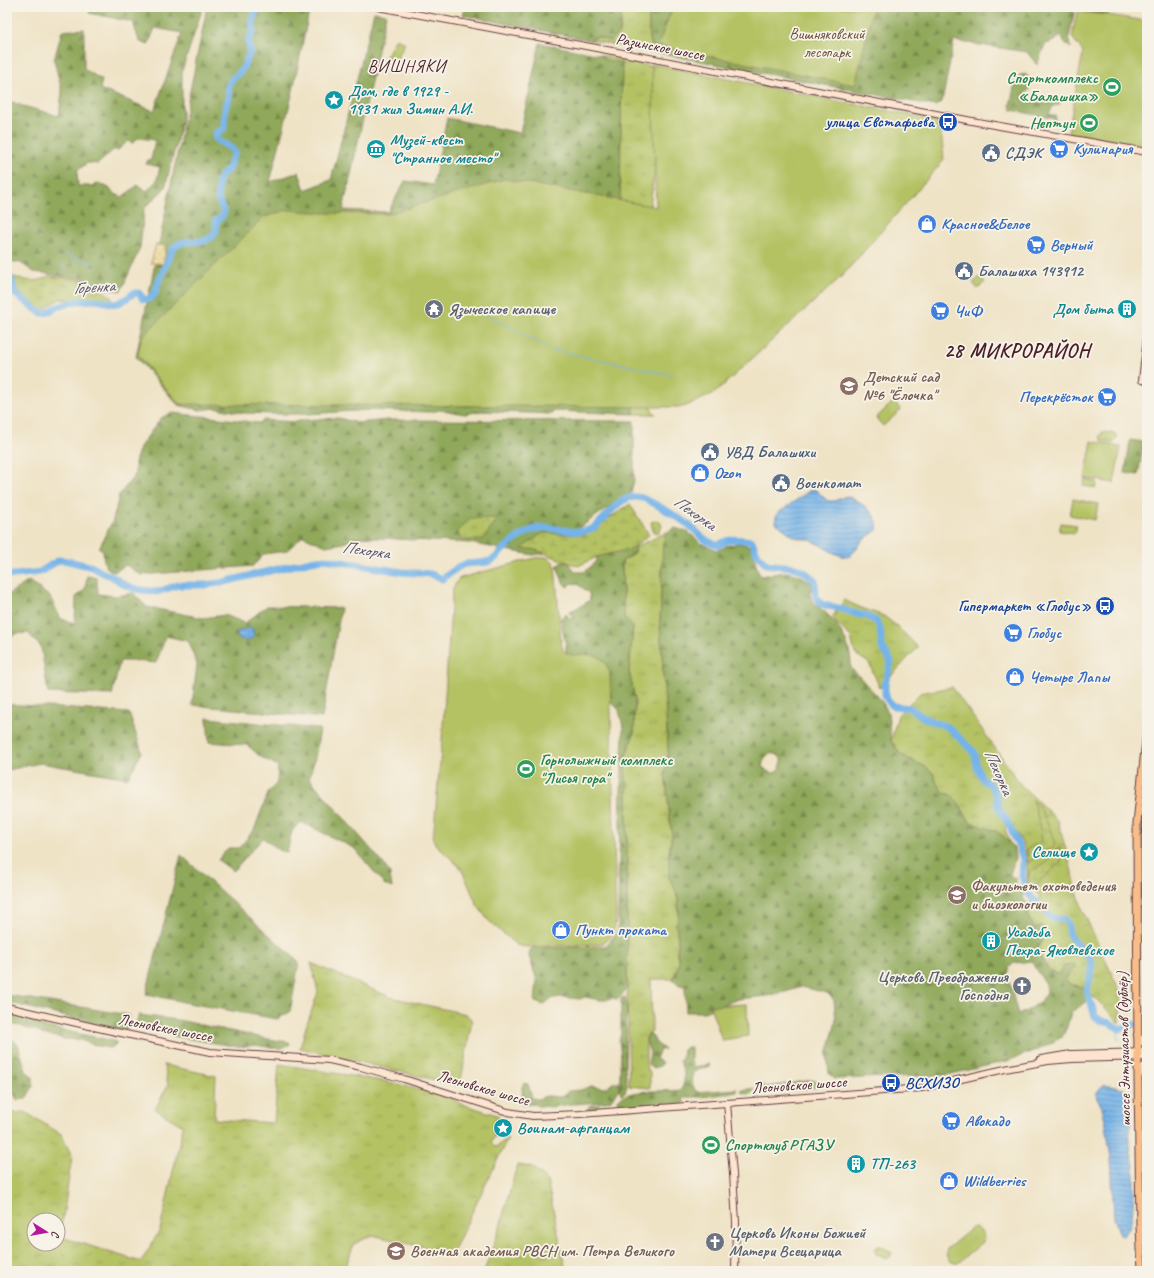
<svg xmlns="http://www.w3.org/2000/svg" width="1154" height="1278" font-family="Caveat,sans-serif">
	<defs>
		<pattern id="grass-tufts" width="24" height="20" patternUnits="userSpaceOnUse"><rect width="24" height="20" fill="#b4c264"/><path d="M3 7l-1-3M5 7V3M7 7l1-3M15 17l-1-3M17 17v-4M19 17l1-3" fill="none" stroke="#9ca657"/></pattern>
		<pattern id="forest-firs" width="22" height="20" patternUnits="userSpaceOnUse"><rect width="22" height="20" fill="#8fa85a"/><path d="M5 1l3.5 6h-7zM16 11l3.5 6h-7z" fill="#77884b"/></pattern>
		<pattern id="wetland-marsh" width="20" height="14" patternUnits="userSpaceOnUse"><rect width="20" height="14" fill="#b4c264"/><path d="M1 5h8M5 5V1M11 12h8M15 12V8" fill="none" stroke="#9ca657"/></pattern>
		<pattern id="sand-dots" width="8" height="8" patternUnits="userSpaceOnUse"><rect width="8" height="8" fill="#eeda9e"/><path d="M2 2h.1M6 6h.1" fill="none" stroke="#cebb88" stroke-width="1.8" stroke-linecap="round"/></pattern>
		<pattern id="water-rules" width="6" height="5" patternUnits="userSpaceOnUse"><rect width="6" height="5" fill="#75b3e8"/><path d="M0 2.5h6" fill="none" stroke="#6291bc"/></pattern>
	</defs>
	<rect width="100%" height="100%" fill="#f7f3e8"/>
	<filter id="ink" filterUnits="userSpaceOnUse"><feTurbulence type="fractalNoise" baseFrequency=".025" numOctaves="2"/><feDisplacementMap in="SourceGraphic" scale="8" xChannelSelector="R" yChannelSelector="G"/><feConvolveMatrix kernelMatrix="1 2 1 2 8 2 1 2 1" color-interpolation-filters="sRGB"/></filter>
	<filter id="wash" filterUnits="userSpaceOnUse"><feTurbulence type="fractalNoise" baseFrequency=".012" numOctaves="4" result="noise"/><feDisplacementMap in="SourceGraphic" scale="16" xChannelSelector="R" yChannelSelector="G"/><feGaussianBlur stdDeviation="0.9" result="paint"/><feColorMatrix in="noise" values="0 0 0 0 0 0 0 0 0 0 0 0 0 0 0 0 0 1.4 0 .05"/><feComposite in="paint" operator="in"/></filter>
	<g filter="url(#wash)">
		<rect width="100%" height="100%" fill="#efe3c6"/>
		<!-- grass -->
		<g fill="url(#grass-tufts)" stroke="#7f7048">
			<polygon points="622,7 649,7 649,39 652,46 673,56 589,40 597,37 620,32"/>
			<polygon points="600,55 667,70 648,223 651,409 656,414 634,414 634,368 615,243 622,63 606,60"/>
			<polygon points="667,532 663,543 660,624 668,747 668,764 665,772 670,820 672,833 669,853 673,882 677,893 679,919 676,924 678,940 677,954 679,964 673,979 651,979 652,1032 646,1036 646,1066 650,1073 650,1088 629,1086 627,988 627,783 625,769 625,758 634,733 635,700 629,671 633,627 624,617 622,567 623,560 633,555 636,547"/>
			<polygon points="844,600 859,607 884,616 898,627 918,647 880,688 869,663 855,654 851,637 836,623 833,616"/>
			<path d="M952 687 1021 785 1058 821 1082 909 1121 994 1120 1023 1094 997 1087 995 1079 986 1069 984 1065 981 1067 977 1076 966C1071 968 1065 973 1059 974 1051 976 1037 955 1037 948 1037 941 1040 933 1041 926L1034 929C1029 923 1027 911 1028 904L1041 898 1027 883C1028 860 1027 842 1009 825L1005 829 1010 844 1004 837 970 822 958 802 951 795 943 792 937 784 934 774 926 767 902 756 891 741 898 715 920 693Z"/>
			<polygon points="311,963 390,997 466,1014 472,1020 460,1086 300,1048 306,1027 318,992"/>
			<polygon points="279,1064 394,1083 451,1098 462,1104 500,1116 492,1125 496,1135 491,1142 496,1147 508,1138 452,1254 372,1235 354,1244 344,1271 7,1271 7,1113 25,1112 61,1134 72,1156 63,1218 58,1234 58,1220 34,1220 34,1244 58,1244 58,1236 141,1262 160,1230 183,1126 155,1109 168,1085 164,1065 216,1076 214,1119 274,1123"/>
			<path d="M517 1165C534 1167 535 1168 547 1180L566 1271H484L499 1230Z"/>
		</g>
		<!-- forest -->
		<g fill="url(#forest-firs)" stroke="#6c6442" fill-rule="evenodd">
			<path d="M91 7H203L182 71V120L165 188 144 209 140 248 121 291 99 288 76 278 34 272 21 263 7 261V100L23 106 59 116 62 92 54 60 62 31 84 29V69L102 80 100 89 154 111 182 33 155 28 148 45 139 41 133 22 89 13ZM138 138 155 140 151 160H148L146 164 160 167 157 180 147 191 138 185 122 197 113 193 109 188 98 183 93 186H78L77 171 87 163 98 164 113 150H118L128 141 133 143Z"/>
			<polygon points="207,7 310,7 292,95 270,182 299,172 305,190 331,180 374,12 386,14 343,210 388,212 405,181 433,185 447,118 520,133 540,43 600,55 606,60 622,63 620,204 634,368 634,414 555,411 551,414 481,411 465,414 440,410 431,412 368,410 308,414 273,414 244,413 216,408 199,410 178,405 136,357"/>
			<polygon points="465,7 622,7 620,32 610,41 597,37 589,40 463,15"/>
			<path d="M649 7H1109L1108 15 1075 9 1069 37 1071 48 1066 44 1061 36C1056 40 1051 43 1045 44L1037 65 1027 52 954 41 942 102 936 106 673 56 653 46 649 39Z"/>
			<path d="M1025 74C1034 80 1031 91 1023 95V98L1028 101 1047 104 1058 96 1060 103 1059 105 1053 106 1049 114 1056 116 1055 120 1051 118 1012 110 1010 105 1016 79 1020 75Z"/>
			<path d="M171 413 211 417 259 423 264 420 296 422 302 420 339 418 357 423 387 420 634 421V480L631 493C604 511 575 527 555 552L533 555 469 543 360 537 344 543 326 546 303 536 286 551 264 554 253 566 141 575 126 565 114 572C102 567 104 561 103 550L99 548 113 520 119 495 135 475V462L140 447 150 433 161 418Z"/>
			<polygon points="1130,440 1144,442 1138,475 1125,473"/>
			<path d="M675 528 688 532 701 543 716 550 721 549 726 546 739 543 751 546C756 556 755 569 761 576L786 572 798 575 812 582C812 587 810 593 811 598 813 603 819 608 824 611 840 626 852 646 851 668L881 700 888 712 891 741 902 756 926 767 934 774 937 784 943 792 951 795 958 802 970 822 996 831 1004 837 1014 848 1015 858 1010 874 1011 878 1016 877V884L1022 890 1024 900 1028 904C1027 911 1029 923 1034 929L1041 926 1044 927 1042 943 1037 948C1040 958 1048 974 1059 974L1065 965 1073 964 1076 966 1067 977 1065 981 1069 984 1085 988 1087 995 1094 997 1071 1012 1067 1027 1062 1037 1042 1048 1007 1061 947 1075 835 1079 829 1074 827 1054 836 1022 834 1000 827 993 802 987 775 995 738 999 704 1012H686L685 986 679 985 673 979 679 964 677 954 678 940 676 924C683 913 677 888 669 878V853L672 833 670 820 665 772 668 764V747L660 624 663 543 667 532ZM769 754C791 751 780 782 766 770 760 765 763 758 769 754ZM1032 961 1045 984 1046 993C1040 1004 1029 1010 1018 1015L1008 976 1009 968 1014 963Z"/>
			<polygon points="611,529 625,536 636,547 633,555 623,560 622,567 624,617 633,627 629,671 635,700 634,733 625,758 625,769 627,783 627,988 621,996 617,999 611,998 606,1000 599,1000 585,997 580,999 559,997 550,999 544,1005 535,1002 537,981 529,956 530,950 533,948 538,948 607,946 618,930 619,860 623,727 619,710 594,683 566,682 566,646 562,626 561,618 566,614 569,618 575,618 568,612 581,606 590,600 589,593 579,585 573,583 567,587 563,582 557,566 562,562 569,563 575,572 584,572 594,564"/>
			<polygon points="87,576 97,578 98,594 115,596 133,593 147,607 203,618 225,615 245,623 267,606 341,608 322,718 192,705 197,664 188,641 166,636 156,663 136,661 120,661 112,695 48,693 41,647 28,633 15,634 7,641 7,617 10,611 7,605 7,595 29,581 50,597 61,619 75,623 76,597 85,589"/>
			<polygon points="7,704 129,713 142,752 128,778 40,763 8,770 7,771"/>
			<polygon points="207,718 320,729 315,758 309,778 383,863 390,874 392,888 385,885 354,848 301,822 292,831 287,852 279,850 263,838 233,871 218,860 228,848 239,848 254,830 269,791 277,783 278,766 261,757 247,745 209,742"/>
			<polygon points="181,855 299,962 290,1012 277,1019 188,1003 146,994"/>
			<polygon points="7,995 129,1015 126,1032 7,1002"/>
			<path d="M625 997 627 1010 625 1023 626 1030 625 1067 627 1086 625 1092 623 1094H621L620 1089 616 1092 611 1100 606 1102 571 1104 552 1107 538 1106 534 1104 523 1105 522 1087 524 1083 528 1084 532 1098C541 1101 541 1096 548 1096 553 1096 557 1097 562 1097L568 1091 581 1090 591 1086 605 1088 609 1086 614 1082H618L619 1085V1087L620 1089V1064L621 1056 619 1041 621 1033V998Z"/>
			<polygon points="7,1013 28,1018 42,1026 114,1041 117,1043 116,1045 109,1048 98,1046 80,1040 65,1039 42,1034 36,1030 27,1029 21,1026 7,1024"/>
			<polygon points="139,1015 178,1020 268,1039 289,1042 290,1044 280,1049 255,1045 239,1047 174,1036 164,1029 155,1031 137,1028 135,1025"/>
			<polygon points="649,1034 653,1037 656,1043 665,1050 660,1049 656,1059 663,1063 660,1066 653,1068 648,1064 650,1053 646,1040"/>
			<polygon points="7,1036 18,1044 26,1071 33,1077 33,1086 26,1099 17,1100 7,1080"/>
			<path d="M686 1047H691V1062L694 1067 709 1064 710 1066 693 1072C692 1079 691 1086 697 1092L737 1089V1092L702 1097H686L683 1100 685 1102 683 1104 618 1109 616 1108 618 1103 617 1101C626 1088 666 1092 681 1090 687 1078 684 1072 679 1060L682 1057 683 1050Z"/>
			<polygon points="813,1080 822,1082 822,1085 819,1087 767,1092 765,1091 762,1093 758,1092 760,1086 764,1085 766,1087"/>
			<path d="M755 1088C751 1097 749 1094 741 1092L742 1090Z"/>
			<path d="M593 1105H600L602 1108C598 1111 592 1112 587 1110L589 1106Z"/>
		</g>
		<!-- wetland -->
		<g fill="url(#wetland-marsh)" stroke="#7f7048">
			<path d="M49 276 74 279 105 292 113 298 108 302 60 299 42 310 17 292 14 277C27 281 37 283 49 276Z"/>
			<polygon points="630,504 649,535 631,549 599,556 578,566 533,549 521,549 543,533 584,535"/>
			<polygon points="498,518 483,540 461,540 458,532 469,519"/>
			<polygon points="658,520 662,525 659,533 653,532 651,522"/>
			<path d="M1033 800C1043 808 1051 832 1055 844L1052 849 1045 850 1028 863 1027 849 1042 841C1040 827 1037 814 1033 800Z"/>
			<path d="M1060 848 1061 854V862L1033 887 1028 882 1029 871C1036 869 1044 865 1049 859 1054 854 1051 851 1060 848Z"/>
		</g>
		<!-- sand -->
		<polygon fill="url(#sand-dots)" stroke="#9c7c64" points="156,244 165,246 165,255 163,264 151,263"/>
		<!-- green -->
		<g fill="#b4c264" stroke="#7f7048">
			<polygon points="673,7 873,7 855,85 673,49 658,45"/>
			<polygon points="1077,12 1108,15 1147,21 1147,146 1068,133 1083,52 1072,37"/>
			<polygon points="396,38 405,43 395,62 386,57"/>
			<polygon points="652,64 940,121 944,160 843,275 716,392 700,400 683,407 179,404 138,355 141,338 264,217 288,210 323,213 388,214 505,179 656,207"/>
			<polygon points="980,277 985,282 978,289 973,283"/>
			<polygon points="894,401 901,410 883,426 876,418"/>
			<polygon points="1102,432 1115,433 1117,437 1116,440 1113,443 1102,441 1100,437"/>
			<polygon points="1092,441 1121,447 1114,483 1085,478"/>
			<polygon points="1085,479 1097,482 1096,488 1083,486"/>
			<polygon points="1073,499 1098,504 1095,520 1070,515"/>
			<polygon points="1061,523 1077,525 1075,533 1059,531"/>
			<path d="M545 557C550 558 552 560 555 565L561 642C562 645 562 649 564 651 574 663 599 641 610 673L616 915C616 927 613 940 601 944L527 947 516 945 488 920 477 905 461 868 436 845 433 839 442 740 452 593C454 587 455 582 460 578L535 558Z"/>
			<polygon points="747,1004 748,1036 722,1040 710,1006"/>
			<path d="M972 1228C978 1227 982 1231 984 1237L983 1242 958 1263C950 1264 944 1257 947 1249Z"/>
			<polygon points="877,1246 881,1246 890,1251 892,1254 890,1257 886,1259 876,1254 875,1250"/>
		</g>
		<!-- water -->
		<g fill="url(#water-rules)" stroke="#60698a">
			<path d="M812 489 816 490 828 501H834L846 496C859 500 881 515 877 530L862 541 854 552 850 556 846 557 836 554 809 539H801L793 536 775 522 776 517 778 513Z"/>
			<polygon points="249,628 253,629 254,636 250,640 245,641 237,637 237,632 241,630"/>
			<polygon points="1105,1085 1124,1089 1129,1093 1131,1125 1129,1140 1131,1154 1134,1165 1134,1195 1132,1218 1129,1229 1123,1236 1120,1235 1114,1218 1111,1159 1106,1124 1102,1107 1097,1099 1096,1094 1100,1088"/>
		</g>
		<g fill="none" stroke-linecap="round" stroke-linejoin="round">
			<!-- stream -->
			<g stroke="#75b3e8" stroke-width="1">
				<polyline points="66,255 94,263"/>
				<polyline points="63,268 64,265"/>
				<polyline points="61,273 62,271"/>
				<polyline points="486,315 553,350 635,367"/>
				<polyline points="639,368 672,375"/>
				<polyline points="1118,1028 1118,1040"/>
			</g>
			<!-- river -->
			<g stroke="#75b3e8" stroke-width="7">
				<path d="M7 275H9L14 287 13 290 14 293 41 313H46L57 307 77 301 98 300 115 304C123 303 128 297 134 293H139L143 299H149L155 294C157 281 161 278 165 267 170 256 171 244 185 242 200 239 204 246 216 232V220L221 218 224 212 218 200V184L221 176 229 168 232 158 235 153C231 145 220 144 215 137L216 133 224 128 225 108 229 97 228 86 231 80 240 72 245 64 250 51 248 42 253 31V20L256 11 254 7"/>
				<path d="M7 576 40 572 59 560 68 561 93 567 101 572 113 577 125 585 135 589 157 592 178 585H204L220 583 311 561 325 559 402 572 431 574 442 579C448 575 458 566 465 564 475 562 485 565 494 559 498 556 501 551 505 548 513 540 528 530 539 528 556 526 577 537 593 528 610 517 618 492 642 498 652 501 681 519 690 526 701 535 704 542 719 545 729 537 740 539 752 541L756 552 766 564 792 567 802 570 815 580 816 597 821 604 842 609 860 615H865L876 621 880 628 882 647 891 661 885 684V695L888 701 893 706 910 708 926 719 948 727 974 752 978 771 985 782 992 786 997 797 998 807 1007 821 1019 847 1023 860 1022 876 1026 891 1050 917 1057 919H1064L1068 924 1069 935 1091 960 1092 967 1087 991 1095 1016 1101 1021 1110 1023 1120 1029 1134 1024"/>
			</g>
		</g>
	</g>
	<g filter="url(#ink)">
		<g fill="none" stroke-linecap="round" stroke-linejoin="round">
			<!-- secondary casing -->
			<g stroke="#633c42" stroke-width="8">
				<g id="secondary">
					<polyline points="378,7 644,57 977,122 1147,152"/>
					<polyline points="1147,338 1142,380 1147,381"/>
					<polyline points="7,1007 107,1030 210,1052 329,1060 361,1067 404,1079 508,1112 533,1116 580,1114 727,1103 922,1088 1005,1069 1048,1061 1072,1059 1147,1057"/>
					<polyline points="1137,1035 1143,1042 1147,1045"/>
					<polyline points="1041,1059 1071,1054 1147,1052"/>
					<polyline points="1139,1076 1142,1068 1147,1064"/>
					<polyline points="727,1103 733,1174 736,1222 735,1271"/>
				</g>
			</g>
			<!-- primary casing -->
			<g stroke="#633c42" stroke-width="9">
				<polyline id="primary" points="1142,1271 1140,1227 1138,1078 1137,823 1147,731"/>
			</g>
			<!-- highway casing -->
			<g stroke="#633c42" stroke-width="10">
				<polyline id="highway" points="1147,806 1147,894"/>
			</g>
			<!-- secondary -->
			<use href="#secondary" stroke="#fce5d0" stroke-width="6"/>
			<!-- primary -->
			<use href="#primary" stroke="#f8bd89" stroke-width="7"/>
			<!-- highway -->
			<use href="#highway" stroke="#f8bd89" stroke-width="8"/>
		</g>
	</g>
	<!-- icons -->
	<defs>
		<g id="stadium-disc" transform="scale(1)"><circle r="9.5" fill="#2e9e5b" stroke="#f7f3e8"/><path d="M0-5a6.5 5 0 1 0 0 10a6.5 5 0 1 0 0-10ZM-3.5-1.8h7v3.6h-7Z" fill="#fff"/></g>
		<g id="sight-disc" transform="scale(1)"><circle r="9.5" fill="#0f9aa8" stroke="#f7f3e8"/><path d="M0-6L1.8-2.2L6-1.7L2.9 1.2L3.7 5.4L0 3.3L-3.7 5.4L-2.9 1.2L-6-1.7L-1.8-2.2Z" fill="#fff"/></g>
		<g id="bus-disc" transform="scale(1)"><circle r="9.5" fill="#1a4fb4" stroke="#f7f3e8"/><path d="M-5-6H5V4H4V6H2V4H-2V6H-4V4H-5ZM-3.5-4V0h7V-4ZM-3.5 1.2v1.5H-2V1.2ZM2 1.2v1.5H3.5V1.2Z" fill="#fff"/></g>
		<g id="museum-disc" transform="scale(1)"><circle r="9.5" fill="#0f9aa8" stroke="#f7f3e8"/><path d="M0-6L6-3V-2H-6V-3ZM-5-1h2V3h-2ZM-1-1h2V3h-2ZM3-1h2V3H3ZM-6 4H6V6H-6Z" fill="#fff"/></g>
		<g id="supermarket-disc" transform="scale(1)"><circle r="9.5" fill="#3f7fe0" stroke="#f7f3e8"/><path d="M-6-5.5h2.5l.6 2H6L4.5 2H-2.5L-4.4-4H-6ZM-1.5 3.2a1.3 1.3 0 1 0 .1 0ZM3 3.2a1.3 1.3 0 1 0 .1 0Z" fill="#fff"/></g>
		<g id="civic-disc" transform="scale(1)"><circle r="9.5" fill="#5c6f8a" stroke="#f7f3e8"/><path d="M-.6-6.5H3V-4.5H.6V-3L4-1V1h2V6H-6V1h2V-1L-.6-3ZM-1.2 2.5V6h2.4V2.5Z" fill="#fff"/></g>
		<g id="shop-disc" transform="scale(1)"><circle r="9.5" fill="#3f7fe0" stroke="#f7f3e8"/><path d="M-5-2.5h2.3a2.7 3.5 0 0 1 5.4 0H5L5.5 6h-11ZM-1.5-2.5h3a1.5 2.3 0 0 0-3 0Z" fill="#fff"/></g>
		<g id="temple-disc" transform="scale(1)"><circle r="9.5" fill="#6b7280" stroke="#f7f3e8"/><path d="M0-6L5-2H3V0L6.5 2.5H4V6H1.5V3h-3V6H-4V2.5H-6.5L-3 0V-2H-5Z" fill="#fff"/></g>
		<g id="building-disc" transform="scale(1)"><circle r="9.5" fill="#0f9aa8" stroke="#f7f3e8"/><path d="M-4-6H4V6H1V3H-1V6H-4ZM-2.5-4.3h1.7v1.8h-1.7ZM.8-4.3h1.7v1.8H.8ZM-2.5-1h1.7V.8h-1.7ZM.8-1h1.7V.8H.8Z" fill="#fff"/></g>
		<g id="school-disc" transform="scale(1)"><circle r="9.5" fill="#8d6e63" stroke="#f7f3e8"/><path d="M0-5L7-2L0 1L-7-2ZM-4 1L0 2.5L4 1V4Q0 6-4 4Z" fill="#fff"/></g>
		<g id="university-disc" transform="scale(1)"><circle r="9.5" fill="#8d6e63" stroke="#f7f3e8"/><path d="M0-5L7-2L0 1L-7-2ZM-4 1L0 2.5L4 1V4Q0 6-4 4Z" fill="#fff"/></g>
		<g id="church-disc" transform="scale(1)"><circle r="9.5" fill="#6b7280" stroke="#f7f3e8"/><path d="M-1.2-6h2.4v3.5h3.3v2.4h-3.3V6h-2.4V-.1h-3.3v-2.4h3.3Z" fill="#fff"/></g>
	</defs>
	<g fill-rule="evenodd">
		<use href="#stadium-disc" x="1112" y="87"/>
		<use href="#sight-disc" x="334" y="100"/>
		<use href="#bus-disc" x="948" y="122"/>
		<use href="#stadium-disc" x="1089" y="123"/>
		<use href="#museum-disc" x="376" y="149"/>
		<use href="#supermarket-disc" x="1059" y="149"/>
		<use href="#civic-disc" x="991" y="153"/>
		<use href="#shop-disc" x="927" y="224"/>
		<use href="#supermarket-disc" x="1036" y="245"/>
		<use href="#civic-disc" x="964" y="271"/>
		<use href="#temple-disc" x="434" y="309"/>
		<use href="#building-disc" x="1127" y="309"/>
		<use href="#supermarket-disc" x="940" y="311"/>
		<use href="#school-disc" x="849" y="386"/>
		<use href="#supermarket-disc" x="1107" y="397"/>
		<use href="#civic-disc" x="710" y="452"/>
		<use href="#shop-disc" x="700" y="473"/>
		<use href="#civic-disc" x="781" y="483"/>
		<use href="#bus-disc" x="1105" y="606"/>
		<use href="#supermarket-disc" x="1013" y="633"/>
		<use href="#shop-disc" x="1015" y="677"/>
		<use href="#stadium-disc" x="526" y="769"/>
		<use href="#sight-disc" x="1089" y="852"/>
		<use href="#university-disc" x="957" y="895"/>
		<use href="#shop-disc" x="561" y="930"/>
		<use href="#building-disc" x="991" y="941"/>
		<use href="#church-disc" x="1022" y="986"/>
		<use href="#bus-disc" x="891" y="1083"/>
		<use href="#supermarket-disc" x="951" y="1121"/>
		<use href="#sight-disc" x="503" y="1128"/>
		<use href="#stadium-disc" x="711" y="1145"/>
		<use href="#building-disc" x="856" y="1164"/>
		<use href="#shop-disc" x="949" y="1181"/>
		<use href="#church-disc" x="715" y="1242"/>
		<use href="#university-disc" x="396" y="1251"/>
	</g>
	<g text-anchor="middle" dominant-baseline="central" stroke-width="3.5" stroke-linejoin="round" paint-order="stroke">
		<!-- park labels -->
		<g font-size="16" fill="#6a503c" stroke="#f7f3e8">
			<text x="827" y="34">Вишняковский<tspan x="827" dy="18">лесопарк</tspan></text>
		</g>
		<!-- street labels -->
		<g font-size="16" fill="#4a1f2b" stroke="#f7f3e8">
			<text transform="translate(660 47) rotate(11)">Разинское шоссе</text>
			<text transform="translate(165 1028) rotate(11)">Леоновское шоссе</text>
			<text transform="translate(1124 1049) rotate(-91)">шоссе Энтузиастов (дублёр)</text>
			<text transform="translate(799 1085) rotate(-4)">Леоновское шоссе</text>
			<text transform="translate(483 1088) rotate(16)">Леоновское шоссе</text>
		</g>
		<!-- leisure labels -->
		<g font-size="16" font-weight="bold" fill="#27864d" stroke="#f7f3e8" text-anchor="end">
			<text x="1098" y="78">Спорткомплекс<tspan x="1098" dy="18">«Балашиха»</tspan></text>
			<text x="1075" y="123">Нептун</text>
			<text x="540" y="760" text-anchor="start">Горнолыжный комплекс<tspan x="540" dy="18">"Лисья гора"</tspan></text>
			<text x="725" y="1145" text-anchor="start">Спортклуб РГАЗУ</text>
		</g>
		<!-- culture labels -->
		<g font-size="16" font-weight="bold" fill="#0d838f" stroke="#f7f3e8" text-anchor="start">
			<text x="348" y="91">Дом, где в 1929 -<tspan x="348" dy="18">1931 жил Зимин А.И.</tspan></text>
			<text x="390" y="140">Музей-квест<tspan x="390" dy="18">"Странное место"</tspan></text>
			<text x="1113" y="309" text-anchor="end">Дом быта</text>
			<text x="1075" y="852" text-anchor="end">Селище</text>
			<text x="1005" y="932">Усадьба<tspan x="1005" dy="18">Пехра-Яковлевское</tspan></text>
			<text x="517" y="1128">Воинам-афганцам</text>
			<text x="870" y="1164">ТП-263</text>
		</g>
		<!-- transit labels -->
		<g font-size="16" font-weight="bold" fill="#164399" stroke="#f7f3e8" text-anchor="end">
			<text x="934" y="122">улица Евстафьева</text>
			<text x="1091" y="606">Гипермаркет «Глобус»</text>
			<text x="905" y="1083" text-anchor="start">ВСХИЗО</text>
		</g>
		<!-- shop labels -->
		<g font-size="16" font-weight="bold" fill="#366cbe" stroke="#f7f3e8" text-anchor="start">
			<text x="1073" y="149">Кулинария</text>
			<text x="941" y="224">Красное&amp;Белое</text>
			<text x="1050" y="245">Верный</text>
			<text x="954" y="311">ЧиФ</text>
			<text x="1093" y="397" text-anchor="end">Перекрёсток</text>
			<text x="714" y="473">Ozon</text>
			<text x="1027" y="633">Глобус</text>
			<text x="1029" y="677">Четыре Лапы</text>
			<text x="575" y="930">Пункт проката</text>
			<text x="965" y="1121">Авокадо</text>
			<text x="963" y="1181">Wildberries</text>
		</g>
		<!-- service labels -->
		<g font-size="16" font-weight="bold" fill="#4e5e75" stroke="#f7f3e8" text-anchor="start">
			<text x="1005" y="153">СДЭК</text>
			<text x="978" y="271">Балашиха 143912</text>
			<text x="724" y="452">УВД Балашихи</text>
			<text x="795" y="483">Военкомат</text>
		</g>
		<!-- worship labels -->
		<g font-size="16" font-weight="bold" fill="#5b616d" stroke="#f7f3e8" text-anchor="start">
			<text x="448" y="309">Языческое капище</text>
			<text x="1008" y="977" text-anchor="end">Церковь Преображения<tspan x="1008" dy="18">Господня</tspan></text>
			<text x="729" y="1233">Церковь Иконы Божией<tspan x="729" dy="18">Матери Всецарица</tspan></text>
		</g>
		<!-- education labels -->
		<g font-size="16" font-weight="bold" fill="#785e54" stroke="#f7f3e8" text-anchor="start">
			<text x="863" y="377">Детский сад<tspan x="863" dy="18">№6 "Ёлочка"</tspan></text>
			<text x="971" y="886">Факультет охотоведения<tspan x="971" dy="18">и биоэкологии</tspan></text>
			<text x="410" y="1251">Военная академия РВСН им. Петра Великого</text>
		</g>
		<!-- neighbourhood labels -->
		<g font-size="17" letter-spacing="1" fill="#4a1f2b" stroke="#f7f3e8">
			<text x="407" y="66">ВИШНЯКИ</text>
		</g>
		<!-- water labels -->
		<g font-size="17" font-style="italic" fill="#59536d" stroke="#f7f3e8">
			<text transform="translate(94 287) rotate(-4)">Горенка</text>
			<text transform="translate(695 513) rotate(35)">Пехорка</text>
			<text transform="translate(366 550) rotate(8)">Пехорка</text>
			<text transform="translate(999 772) rotate(66)">Пехорка</text>
		</g>
		<!-- district labels -->
		<g font-size="20" font-weight="bold" letter-spacing="1" fill="#4a1f2b" stroke="#f7f3e8">
			<text x="1017" y="350">28 МИКРОРАЙОН</text>
		</g>
	</g>
	<!-- margin -->
	<rect width="1154" height="1278" fill="none" stroke="#f7f3e8" stroke-width="24"/>
	<!-- north arrow -->
	<g transform="translate(46 1232) rotate(101)"><circle r="19" fill="#f7f3e8" stroke="#b29e9c"/>
	<path d="M0-3L7 15L0 10L-7 15Z" fill="#b5179e"/>
	<text y="-6" font-size="11" font-weight="bold" text-anchor="middle" fill="#4a1f2b">С</text>
	</g>
</svg>
